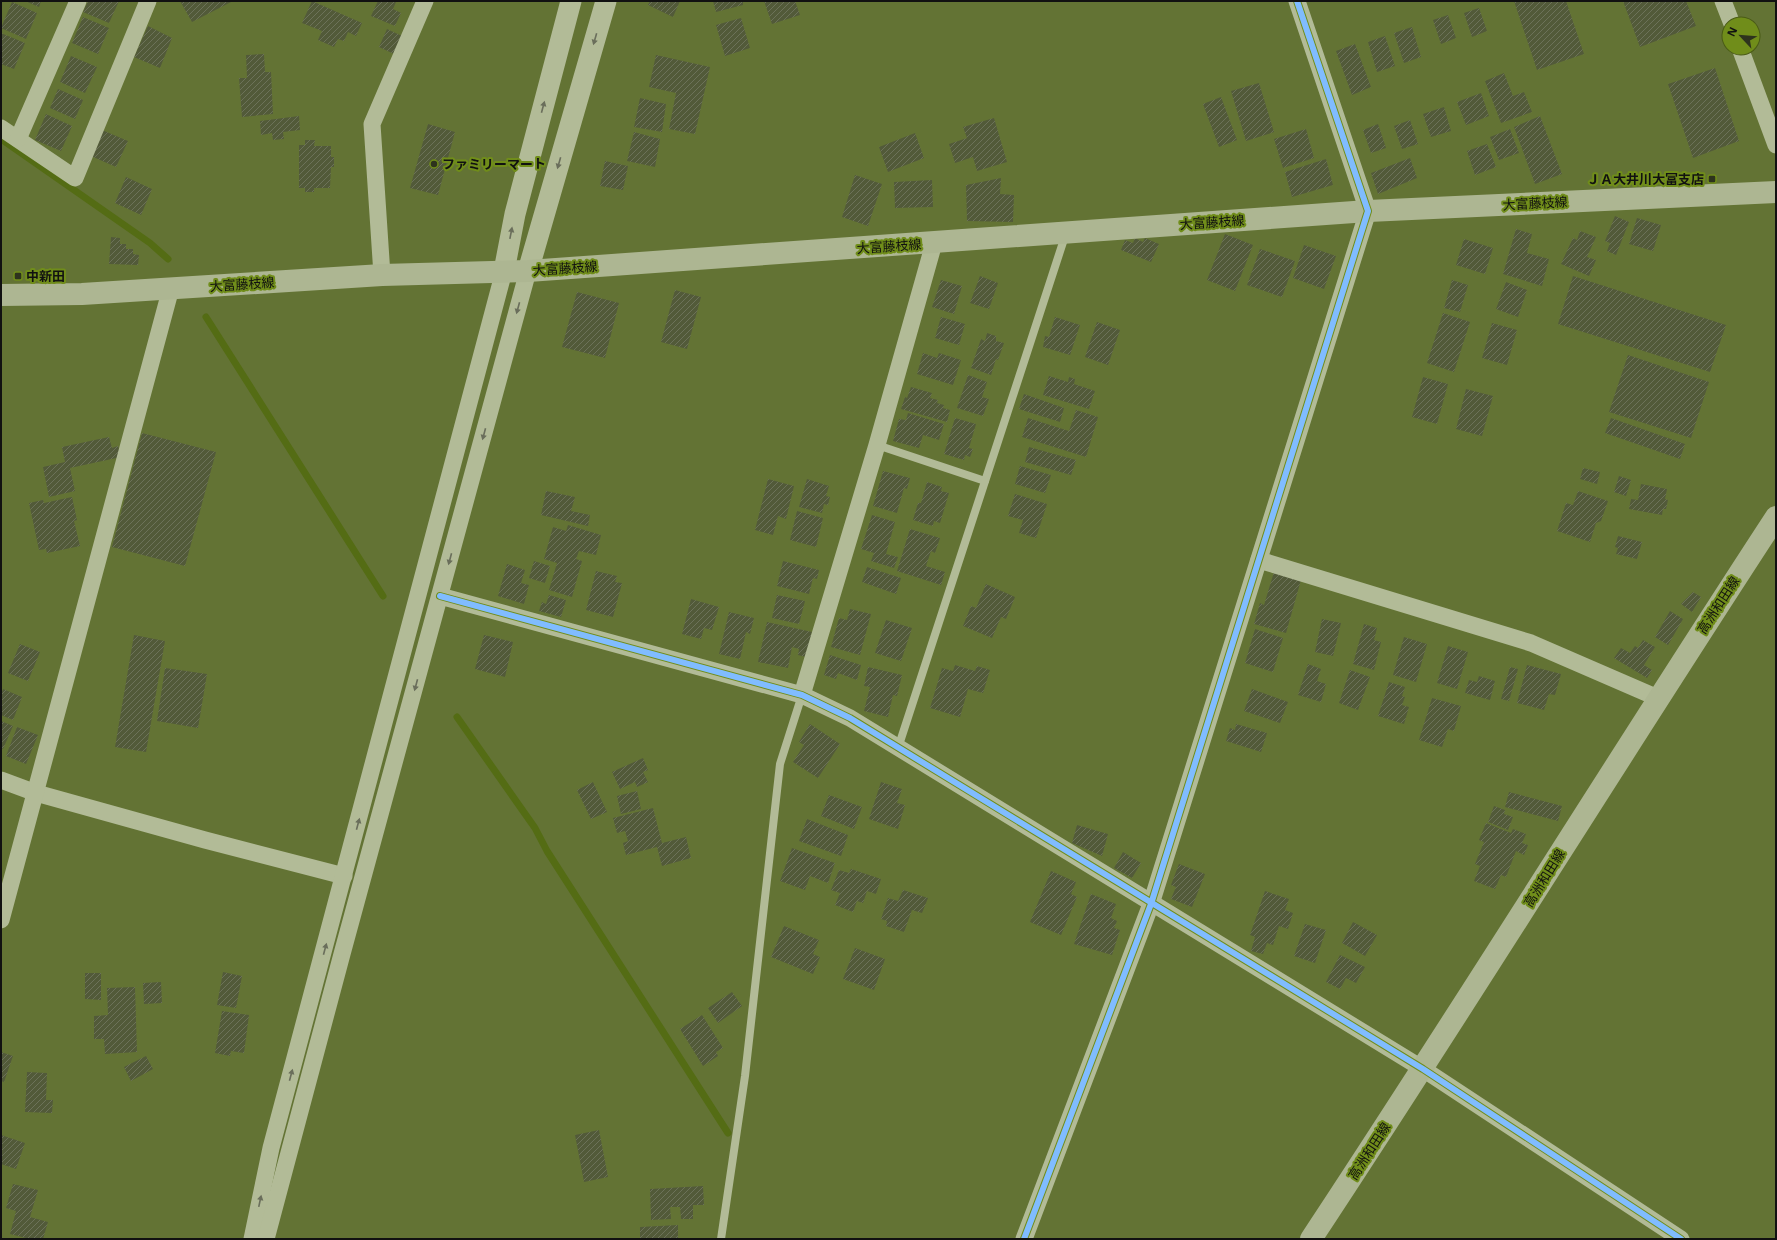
<svg xmlns="http://www.w3.org/2000/svg" width="1777" height="1240" font-family="'Noto Sans','Noto Sans JP',sans-serif">
	<defs>
		<pattern id="building-hatch" width="6" height="6" patternUnits="userSpaceOnUse"><rect width="6" height="6" fill="#525a39"/><path d="M-1 1l2-2M0 6l6-6M5 7l2-2" fill="none" stroke="#6c7259"/></pattern>
	</defs>
	<rect width="100%" height="100%" fill="#637334"/>
	<g fill="none" stroke-linecap="round" stroke-linejoin="round">
		<!-- stream -->
		<g stroke="#546c14" stroke-width="7">
			<polyline points="1,139 150,243 168,259"/>
			<polyline points="206,317 383,596"/>
			<polyline points="457,717 535,828 547,851 728,1133"/>
		</g>
	</g>
	<!-- building -->
	<g fill="url(#building-hatch)">
		<polygon points="25,1 41,1 39,7"/>
		<polygon points="88,1 119,1 109,23 83,12"/>
		<polygon points="180,1 233,1 192,22"/>
		<polygon points="312,1 362,23 356,36 348,32 344,41 338,39 334,47 318,40 322,31 302,23"/>
		<polygon points="378,1 396,2 393,9 401,13 395,26 371,16"/>
		<polygon points="650,1 680,1 673,17 648,5"/>
		<polygon points="713,1 743,1 743,5 716,12"/>
		<polygon points="764,1 795,1 800,15 772,24"/>
		<polygon points="1514,1 1566,1 1584,54 1537,70"/>
		<polygon points="1623,1 1686,1 1696,26 1640,47"/>
		<polygon points="12,2 37,13 26,39 1,28"/>
		<polygon points="1479,8 1487,31 1472,37 1464,13"/>
		<polygon points="1448,15 1456,38 1441,44 1433,20"/>
		<polygon points="83,17 109,28 98,54 72,43"/>
		<polygon points="741,18 750,48 725,56 716,25"/>
		<polygon points="148,26 172,38 160,68 134,57"/>
		<polygon points="1412,27 1421,57 1404,63 1394,33"/>
		<polygon points="387,29 402,36 394,54 379,47"/>
		<polygon points="1,33 25,43 14,69 1,64"/>
		<polygon points="1385,36 1395,66 1377,72 1368,42"/>
		<polygon points="1355,44 1371,87 1352,95 1336,51"/>
		<polygon points="264,54 265,72 271,72 273,114 242,117 239,78 247,78 246,55"/>
		<polygon points="656,55 710,67 695,134 669,129 676,93 649,87"/>
		<polygon points="71,56 97,67 85,93 60,82"/>
		<polygon points="1715,68 1739,141 1693,158 1668,84"/>
		<polygon points="1504,73 1513,96 1524,92 1532,112 1501,123 1485,81"/>
		<polygon points="1259,83 1274,132 1246,141 1231,91"/>
		<polygon points="58,89 83,100 75,119 50,108"/>
		<polygon points="1481,93 1489,116 1466,125 1457,102"/>
		<polygon points="1221,97 1237,140 1219,147 1203,104"/>
		<polygon points="640,98 666,104 662,132 634,127"/>
		<polygon points="1444,107 1451,131 1431,137 1423,114"/>
		<polygon points="46,114 72,126 61,151 35,140"/>
		<polygon points="299,116 300,130 283,132 284,139 273,140 272,133 261,135 260,121"/>
		<polygon points="1540,116 1562,174 1535,184 1514,127"/>
		<polygon points="994,118 1007,162 977,171 973,157 955,163 949,144 967,138 963,127"/>
		<polygon points="1410,120 1418,144 1402,149 1394,126"/>
		<polygon points="428,124 455,132 438,195 410,188"/>
		<polygon points="1378,124 1386,148 1371,153 1363,130"/>
		<polygon points="1306,129 1314,158 1283,168 1274,139"/>
		<polygon points="1510,129 1519,153 1499,160 1490,137"/>
		<polygon points="102,130 128,141 116,167 91,156"/>
		<polygon points="634,132 660,139 655,167 627,161"/>
		<polygon points="915,133 924,158 888,172 879,147"/>
		<polygon points="305,140 315,140 314,146 331,146 331,157 334,157 334,167 331,167 330,188 314,188 314,192 305,192 305,188 299,188 299,145 305,145"/>
		<polygon points="1487,144 1496,167 1475,175 1467,151"/>
		<polygon points="1410,158 1417,178 1378,194 1371,173"/>
		<polygon points="1326,159 1333,185 1292,197 1285,172"/>
		<polygon points="605,161 628,166 623,190 600,186"/>
		<polygon points="855,175 882,184 868,226 842,217"/>
		<polygon points="126,177 152,189 141,215 115,203"/>
		<polygon points="1001,178 1000,194 1014,195 1013,222 967,221 966,185"/>
		<polygon points="932,180 933,207 895,208 894,182"/>
		<polygon points="1615,216 1629,222 1616,255 1607,251 1610,243 1605,241"/>
		<polygon points="1637,218 1661,225 1653,251 1629,244"/>
		<polygon points="1516,229 1532,234 1527,253 1549,259 1542,286 1503,274"/>
		<polygon points="1580,231 1596,237 1587,257 1596,260 1589,276 1561,264 1573,238 1577,240"/>
		<polygon points="1225,234 1253,245 1235,291 1207,280"/>
		<polygon points="111,237 120,238 120,244 126,244 126,249 133,249 133,254 139,255 138,265 109,264"/>
		<polygon points="1135,238 1143,242 1145,238 1159,244 1151,262 1121,250 1125,240 1133,243"/>
		<polygon points="1464,239 1493,248 1485,274 1456,265"/>
		<polygon points="1304,245 1336,256 1324,289 1293,278"/>
		<polygon points="1260,249 1295,261 1282,297 1247,285"/>
		<polygon points="980,276 998,283 989,309 970,303"/>
		<polygon points="1573,276 1726,325 1710,372 1558,324"/>
		<polygon points="941,280 962,286 954,314 932,307"/>
		<polygon points="1452,280 1468,285 1460,312 1444,308"/>
		<polygon points="1506,282 1527,290 1518,317 1496,309"/>
		<polygon points="675,290 701,297 687,349 661,342"/>
		<polygon points="577,292 619,303 605,358 562,347"/>
		<polygon points="1443,313 1470,322 1454,372 1427,363"/>
		<polygon points="941,317 965,324 959,345 935,338"/>
		<polygon points="1055,317 1080,325 1070,355 1043,347 1045,336 1049,337"/>
		<polygon points="1097,322 1120,330 1108,365 1085,357"/>
		<polygon points="1492,323 1517,330 1507,365 1482,358"/>
		<polygon points="987,333 996,336 996,341 1004,343 998,360 996,359 991,375 971,368 981,339 985,341"/>
		<polygon points="923,353 937,358 939,353 961,360 953,385 917,374"/>
		<polygon points="1628,355 1709,382 1691,438 1609,412"/>
		<polygon points="968,375 987,382 982,397 989,399 983,416 957,408"/>
		<polygon points="1049,376 1068,382 1069,377 1075,379 1074,384 1095,391 1089,409 1043,395"/>
		<polygon points="1423,377 1448,384 1437,424 1412,417"/>
		<polygon points="911,387 932,393 930,398 938,400 937,403 944,405 943,408 950,410 947,422 901,409 905,397 907,398"/>
		<polygon points="1466,389 1493,396 1482,436 1456,429"/>
		<polygon points="1024,394 1064,408 1060,422 1019,409"/>
		<polygon points="1076,410 1098,417 1086,457 1022,437 1028,418 1069,431"/>
		<polygon points="908,413 944,424 939,440 923,435 919,448 893,441 899,419 906,420"/>
		<polygon points="955,418 976,424 969,448 973,449 970,457 965,455 964,460 944,454"/>
		<polygon points="1611,418 1685,444 1680,459 1605,433"/>
		<polygon points="142,433 216,452 185,566 112,547"/>
		<polygon points="109,437 112,448 118,446 121,457 70,468 75,491 49,497 43,467 65,462 62,447"/>
		<polygon points="1029,447 1076,460 1071,475 1025,462"/>
		<polygon points="1020,466 1051,475 1045,493 1015,484"/>
		<polygon points="1583,468 1600,472 1597,484 1580,479"/>
		<polygon points="883,471 910,478 907,489 904,488 897,513 873,506"/>
		<polygon points="1619,476 1631,480 1626,496 1614,492"/>
		<polygon points="768,479 794,486 786,519 778,516 773,535 755,530"/>
		<polygon points="807,479 829,486 826,496 830,497 828,505 824,504 822,513 799,507"/>
		<polygon points="927,482 942,487 941,491 949,493 940,523 934,521 933,526 913,520 918,503 921,503"/>
		<polygon points="1641,484 1667,489 1665,499 1668,500 1666,509 1663,509 1662,515 1629,509 1631,499 1638,500"/>
		<polygon points="546,491 575,497 571,511 590,515 588,526 541,515"/>
		<polygon points="1578,491 1608,501 1601,521 1596,523 1590,542 1557,531 1566,503 1573,505"/>
		<polygon points="1015,494 1047,504 1036,538 1019,533 1023,520 1008,516"/>
		<polygon points="72,497 77,520 74,521 80,546 47,553 46,549 39,550 29,503 43,500 44,503"/>
		<polygon points="797,511 823,518 816,547 790,540"/>
		<polygon points="872,515 895,522 886,554 898,557 894,568 871,561 874,553 861,549"/>
		<polygon points="568,525 601,535 596,555 579,551 576,559 582,561 572,597 549,590 557,563 544,559 553,527 566,531"/>
		<polygon points="910,529 940,538 935,553 931,551 926,566 945,572 941,585 897,571"/>
		<polygon points="1618,536 1642,542 1637,559 1616,554 1618,548 1615,547"/>
		<polygon points="534,561 550,566 545,583 529,578"/>
		<polygon points="783,561 819,570 817,579 813,578 809,594 777,586"/>
		<polygon points="507,564 525,570 521,583 529,585 524,604 498,596"/>
		<polygon points="867,567 901,578 896,594 862,582"/>
		<polygon points="596,571 617,576 615,582 622,583 613,617 586,610"/>
		<polygon points="1274,572 1301,580 1286,633 1254,624 1260,603 1264,605"/>
		<polygon points="986,584 1015,597 1006,619 1001,617 992,638 963,626 971,606 976,608"/>
		<polygon points="1693,592 1701,597 1692,612 1681,604"/>
		<polygon points="549,595 566,600 561,617 539,611 542,602 546,604"/>
		<polygon points="777,595 805,601 799,624 772,618"/>
		<polygon points="691,599 719,607 712,630 704,628 701,639 682,634"/>
		<polygon points="850,609 871,614 860,655 831,647 839,618 847,620"/>
		<polygon points="1670,611 1683,619 1668,645 1655,637"/>
		<polygon points="729,612 754,618 750,634 746,632 740,659 719,654"/>
		<polygon points="1322,619 1341,623 1333,656 1315,652"/>
		<polygon points="886,620 912,628 901,661 875,653"/>
		<polygon points="767,622 812,632 806,657 798,655 799,649 792,647 788,668 758,662"/>
		<polygon points="1364,624 1377,628 1374,640 1381,642 1374,670 1353,664"/>
		<polygon points="1255,629 1283,638 1273,672 1245,663"/>
		<polygon points="134,635 165,641 146,752 115,747"/>
		<polygon points="484,635 513,642 505,677 475,669"/>
		<polygon points="1404,637 1427,644 1416,682 1393,675"/>
		<polygon points="1643,640 1655,647 1644,665 1652,670 1647,678 1614,658 1621,648 1630,653 1635,646 1638,648"/>
		<polygon points="20,644 40,652 28,681 8,673"/>
		<polygon points="1448,646 1468,652 1457,689 1437,683"/>
		<polygon points="830,655 861,665 857,680 838,673 836,679 824,675"/>
		<polygon points="1308,664 1321,669 1317,681 1326,684 1321,702 1298,695"/>
		<polygon points="955,665 975,671 977,666 990,670 983,693 968,689 960,717 930,708 942,668 953,671"/>
		<polygon points="1527,665 1561,674 1555,695 1549,694 1544,710 1517,703"/>
		<polygon points="868,667 902,675 897,696 893,695 888,717 864,711 870,687 864,686"/>
		<polygon points="1510,667 1518,669 1509,701 1501,699"/>
		<polygon points="165,668 207,674 198,728 157,721"/>
		<polygon points="1350,670 1370,677 1358,710 1339,703"/>
		<polygon points="1479,676 1495,681 1490,700 1465,693 1469,680 1477,682"/>
		<polygon points="1389,682 1405,687 1402,696 1405,697 1402,705 1409,707 1404,724 1378,716"/>
		<polygon points="3,689 22,697 13,720 1,715 1,694"/>
		<polygon points="1252,689 1288,702 1280,723 1244,711"/>
		<polygon points="1432,698 1461,706 1454,731 1448,729 1442,747 1419,740"/>
		<polygon points="1,721 13,726 3,749 1,748"/>
		<polygon points="810,724 840,744 818,778 793,762 804,745 799,742"/>
		<polygon points="1236,724 1267,733 1261,752 1226,741 1230,728 1235,730"/>
		<polygon points="17,727 38,735 26,764 6,756"/>
		<polygon points="643,758 648,770 643,772 648,782 637,787 635,782 620,789 612,772"/>
		<polygon points="593,782 607,812 591,819 577,790"/>
		<polygon points="881,782 902,789 897,803 905,805 898,829 869,819"/>
		<polygon points="637,791 641,809 621,814 617,796"/>
		<polygon points="1509,792 1562,806 1558,821 1505,807"/>
		<polygon points="829,795 862,807 854,829 821,816"/>
		<polygon points="1494,806 1505,810 1504,814 1513,817 1508,830 1488,822"/>
		<polygon points="653,808 662,843 686,837 691,858 662,866 657,847 626,855 623,843 628,841 625,831 617,833 613,818"/>
		<polygon points="807,819 848,835 841,856 799,841"/>
		<polygon points="1486,823 1511,833 1513,829 1526,834 1522,843 1528,845 1524,855 1516,851 1506,877 1501,875 1495,889 1474,881 1480,866 1475,864 1484,842 1479,840"/>
		<polygon points="1077,825 1108,834 1102,856 1072,843"/>
		<polygon points="792,848 835,863 828,883 810,876 805,890 780,881"/>
		<polygon points="1123,852 1141,863 1132,878 1114,868"/>
		<polygon points="1179,864 1205,874 1192,907 1171,899 1176,887 1171,885"/>
		<polygon points="851,869 881,879 876,894 867,891 863,903 857,901 853,912 835,905 840,893 831,890 839,870 849,873"/>
		<polygon points="1051,871 1076,882 1071,894 1077,897 1061,935 1030,922"/>
		<polygon points="903,890 928,898 922,913 912,910 904,932 886,926 887,921 881,919 888,898 898,901"/>
		<polygon points="1265,891 1289,899 1285,910 1293,913 1288,929 1279,926 1273,945 1267,943 1263,954 1251,951 1255,937 1250,935"/>
		<polygon points="1091,894 1116,904 1111,918 1117,921 1114,928 1120,930 1112,955 1074,944"/>
		<polygon points="1353,922 1377,935 1365,956 1342,943"/>
		<polygon points="1305,924 1326,930 1315,963 1294,956"/>
		<polygon points="784,926 819,940 813,954 820,957 813,974 771,957"/>
		<polygon points="855,948 885,959 874,990 843,979"/>
		<polygon points="1340,955 1365,967 1356,983 1346,978 1340,989 1326,982"/>
		<polygon points="223,972 242,976 236,1008 217,1005"/>
		<polygon points="85,973 101,973 101,1000 85,999"/>
		<polygon points="161,982 162,1003 144,1004 143,983"/>
		<polygon points="135,987 137,1052 105,1054 104,1039 94,1039 94,1016 108,1015 107,988"/>
		<polygon points="732,992 742,1006 718,1023 708,1008"/>
		<polygon points="222,1011 249,1015 244,1053 231,1051 230,1056 215,1053"/>
		<polygon points="702,1015 723,1048 716,1052 718,1056 703,1066 680,1029"/>
		<polygon points="1,1052 13,1056 4,1082 1,1081"/>
		<polygon points="146,1056 153,1069 131,1081 124,1067"/>
		<polygon points="27,1072 47,1073 46,1100 53,1100 52,1113 25,1112"/>
		<polygon points="599,1130 608,1177 584,1182 575,1135"/>
		<polygon points="1,1135 25,1143 16,1169 1,1164"/>
		<polygon points="13,1184 38,1190 30,1217 48,1222 43,1239 30,1239 10,1234 16,1211 6,1208"/>
		<polygon points="703,1186 704,1205 693,1205 693,1219 681,1219 680,1207 670,1207 671,1219 651,1220 650,1189"/>
		<polygon points="678,1225 678,1239 640,1239 640,1227"/>
	</g>
	<g fill="none" stroke-linecap="round" stroke-linejoin="round">
		<!-- service -->
		<g stroke="#b2bb97" stroke-width="8">
			<polyline points="877,445 985,481"/>
			<polyline points="898,748 1066,233"/>
			<polyline points="721,1239 745,1076 780,764 802,695"/>
		</g>
		<!-- minor -->
		<g stroke="#b2bb97" stroke-width="17">
			<polyline points="1723,1 1732,24"/>
			<polyline points="1740,48 1776,145"/>
			<polyline points="1,128 75,178 148,1"/>
			<polyline points="18,139 78,1"/>
			<polyline points="382,275 372,124 425,1"/>
			<polyline points="1259,560 1531,643 1658,698"/>
			<polyline points="440,596 802,695 850,718 1423,1069 1681,1239"/>
			<polyline points="802,695 877,445 934,243"/>
			<polyline points="1,780 36,793 205,840 344,876"/>
			<polyline points="1,920 171,288"/>
			<polyline points="252,1239 271,1148 504,271"/>
			<polyline points="266,1239 342,954 528,271"/>
			<polyline points="1024,1239 1151,904 1368,211 1297,1"/>
		</g>
		<!-- tertiary -->
		<g stroke="#b2bb97" stroke-width="21">
			<polyline points="504,271 515,214 571,1"/>
			<polyline points="528,271 606,1"/>
		</g>
		<!-- secondary -->
		<g stroke="#adb692" stroke-width="22">
			<polyline points="1,295 82,294 382,275 528,271 1368,211 1776,192"/>
			<path d="M1311 1239C1469 1000 1619 757 1776 517"/>
		</g>
		<!-- cycleway casing -->
		<g stroke="#708d1a" stroke-width="8">
			<g id="cycleway">
				<polyline points="440,596 802,695 850,718 1423,1069 1681,1239"/>
				<polyline points="1024,1239 1151,904 1368,211 1297,1"/>
			</g>
		</g>
		<!-- cycleway -->
		<use href="#cycleway" stroke="#80bcff" stroke-width="6"/>
	</g>
	<!-- one-way arrows -->
	<defs><path id="oneway-solid" d="M-6-.8H1V-3.2L6.5 0L1 3.2V.8H-6Z"/></defs>
	<g fill="#6a6e5b">
		<use href="#oneway-solid" transform="translate(595 39) rotate(106)"/>
		<use href="#oneway-solid" transform="translate(543 107) rotate(-75)"/>
		<use href="#oneway-solid" transform="translate(559 163) rotate(106)"/>
		<use href="#oneway-solid" transform="translate(511 233) rotate(-79)"/>
		<use href="#oneway-solid" transform="translate(518 308) rotate(105)"/>
		<use href="#oneway-solid" transform="translate(484 434) rotate(105)"/>
		<use href="#oneway-solid" transform="translate(450 559) rotate(105)"/>
		<use href="#oneway-solid" transform="translate(416 685) rotate(105)"/>
		<use href="#oneway-solid" transform="translate(358 824) rotate(-75)"/>
		<use href="#oneway-solid" transform="translate(325 949) rotate(-75)"/>
		<use href="#oneway-solid" transform="translate(291 1075) rotate(-75)"/>
		<use href="#oneway-solid" transform="translate(260 1201) rotate(-78)"/>
	</g>
	<!-- markers -->
	<g fill="#2e331d" stroke="#708d1a" stroke-width="1.5">
		<circle cx="434" cy="164" r="4"/>
		<rect x="1708" y="175" width="8" height="8" rx="2"/>
		<rect x="14" y="272" width="8" height="8" rx="2"/>
	</g>
	<g text-anchor="middle" dominant-baseline="central" stroke-width="4" stroke-linejoin="round" paint-order="stroke">
		<!-- poi labels -->
		<g font-size="13" font-weight="bold" fill="#111" stroke="#708d1a" text-anchor="start">
			<text x="442" y="164">ファミリーマート</text>
			<text x="1704" y="179" text-anchor="end">ＪＡ大井川大富支店</text>
			<text x="26" y="276">中新田</text>
		</g>
		<!-- street labels -->
		<g font-size="13" fill="#111" stroke="#708d1a">
			<text transform="translate(1535 203) rotate(-3)">大富藤枝線</text>
			<text transform="translate(1212 222) rotate(-4)">大富藤枝線</text>
			<text transform="translate(889 246) rotate(-4)">大富藤枝線</text>
			<text transform="translate(565 268) rotate(-4)">大富藤枝線</text>
			<text transform="translate(242 284) rotate(-4)">大富藤枝線</text>
			<text transform="translate(1718 605) rotate(-57)">高洲和田線</text>
			<text transform="translate(1544 878) rotate(-58)">高洲和田線</text>
			<text transform="translate(1369 1151) rotate(-57)">高洲和田線</text>
		</g>
	</g>
	<!-- border -->
	<rect width="1777" height="1240" fill="none" stroke="#111111" stroke-width="4"/>
	<!-- north arrow -->
	<g transform="translate(1741 36) rotate(296)"><circle r="19" fill="#708d1a" stroke="#4a5b16"/>
	<path d="M0-3L7 15L0 10L-7 15Z" fill="#2e331d"/>
	<text y="-6" font-size="11" font-weight="bold" text-anchor="middle" fill="#111111">N</text>
	</g>
</svg>
